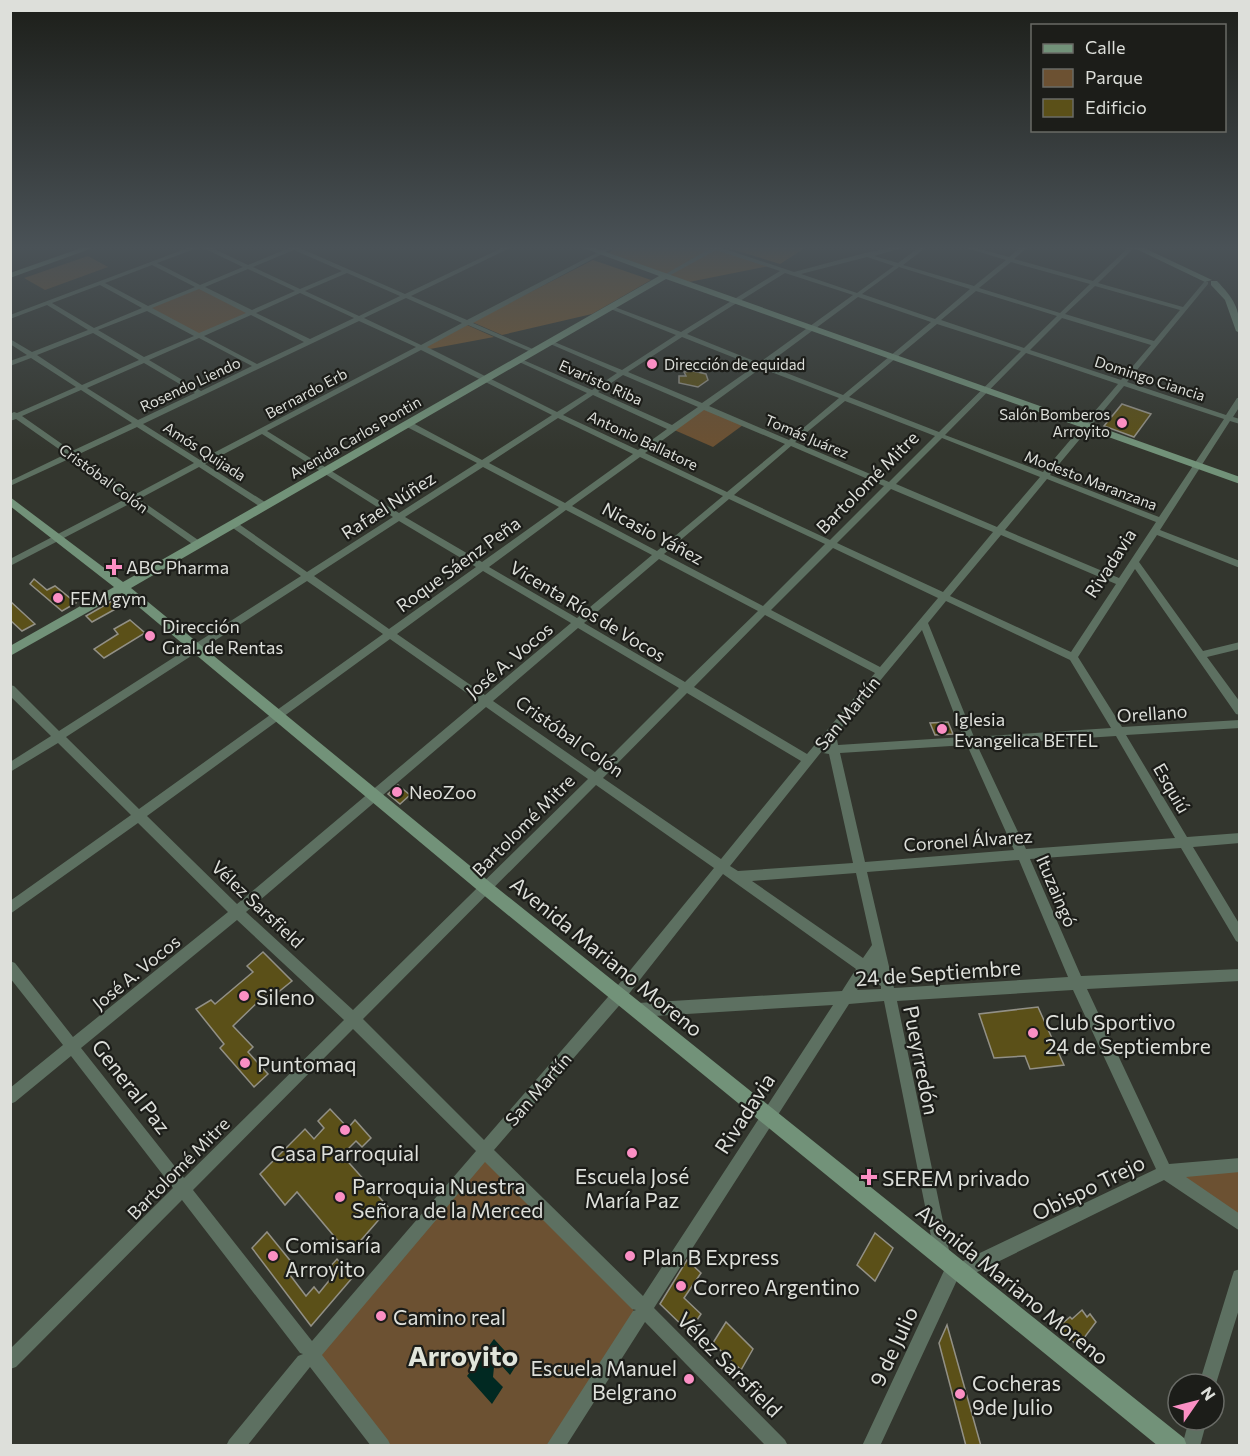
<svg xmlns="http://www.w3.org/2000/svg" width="1250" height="1456" font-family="Commissioner,sans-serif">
	<rect width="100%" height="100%" fill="#33362e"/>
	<!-- green -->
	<g fill="#6c5132">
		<polygon points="88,256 108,267 45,290 24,278"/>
		<polygon points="200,288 250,312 199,335 149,308"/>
		<polygon points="701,408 743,425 713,447 672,429"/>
		<polygon points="488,1161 633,1305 634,1317 549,1445 388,1445 319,1359 321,1350 481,1163"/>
		<polygon points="1239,1167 1239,1221 1170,1174"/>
	</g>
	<!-- forest -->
	<g fill="#7b582c">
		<polygon points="620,246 707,246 769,266 689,282 608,253"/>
		<polygon points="722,246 808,246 780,264"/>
		<polygon points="593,260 651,280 592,314 502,335 472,322"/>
		<polygon points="467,325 494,337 430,349 425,347"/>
	</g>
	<!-- water -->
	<polygon fill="#012922" points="494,1339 517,1364 510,1375 501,1365 494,1367 493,1377 503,1387 492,1404 467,1376"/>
	<!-- building -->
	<g fill="#5b5018" stroke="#929086" stroke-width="1.5">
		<polygon points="693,371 706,374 708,380 698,387 679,383 679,376 686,376 684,372"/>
		<polygon points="1122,404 1151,414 1134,437 1104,426"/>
		<polygon points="34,579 47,590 55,586 76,603 62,611 30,584"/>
		<polygon points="10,601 35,624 22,631 10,620"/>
		<polygon points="112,601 119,607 92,622 86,616"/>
		<polygon points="130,620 145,633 104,658 94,649 118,634 114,629"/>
		<polygon points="948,722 953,734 935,735 930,723"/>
		<polygon points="398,785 410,795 400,804 388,794"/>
		<polygon points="263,952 292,981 271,998 266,994 233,1026 253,1047 248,1052 268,1074 254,1087 220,1048 224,1044 196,1009 211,1000 215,1004 253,972 247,966"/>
		<polygon points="1038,1007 1064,1065 1030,1069 1025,1056 994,1058 979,1014"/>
		<polygon points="330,1109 348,1128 355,1120 371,1138 362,1147 356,1141 342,1155 389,1208 349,1254 297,1192 285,1205 260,1174 305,1129 314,1139 324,1128 318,1121"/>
		<polygon points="267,1232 293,1264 287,1271 306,1296 314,1287 319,1293 332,1277 327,1270 337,1259 353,1277 311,1326 252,1248"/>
		<polygon points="875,1233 893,1248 875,1281 857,1265"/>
		<polygon points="687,1260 701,1273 684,1298 701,1314 689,1332 660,1304"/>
		<polygon points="1082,1310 1087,1317 1090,1314 1096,1322 1078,1346 1057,1328 1070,1317 1072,1319"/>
		<polygon points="726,1322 753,1349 741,1370 738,1367 734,1373 726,1373 725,1365 735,1365 713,1343"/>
		<polygon points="947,1325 981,1446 966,1446 939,1343"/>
	</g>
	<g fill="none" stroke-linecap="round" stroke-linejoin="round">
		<!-- street -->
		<g fill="#5d7061" fill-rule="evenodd">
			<path d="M193 246H208L248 265 289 248 286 246H295L405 294 506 246H514L411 296 467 320 610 246H617L473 323 535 350V352H531L468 325 427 347 557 412 587 393 517 361V359H521L592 390 617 373 548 343V341H552L622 370 676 335 608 308V306H612L681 332 780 271 716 250 667 277 662 276 711 248 707 246H716L794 272 865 253 899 246H909L874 256 898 263 921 246H928L903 265 974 286 1006 260 960 246H969L1009 257 1022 246H1029L1014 259 1093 281 1130 246H1136L1098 283 1183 307 1204 282H1208V284L1127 382 1226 415 1237 398H1240V406L1233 417 1240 419V424L1230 421 1160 530 1240 561V568L1157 535 1139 562 1203 651 1240 642V649L1207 657 1240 702V715L1236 714 1135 569 1078 657 1122 727 1240 720V728L1126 735 1187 837 1240 833V843L1193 847 1240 925V943L1236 941 1181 848 1030 859 1081 976 1240 969V981L1087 989 1169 1164 1240 1158V1172L1186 1177 1240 1214V1231L1164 1180 967 1277 961 1279 958 1278 880 1446H862L949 1260 955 1258 961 1262 1156 1169 1073 990 897 1001 950 1255 948 1261 942 1263 936 1261 884 1001 849 1004 654 1308 785 1440 788 1446H766L645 1322 566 1446H546L633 1311 636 1310 632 1309 485 1162 322 1355 388 1440 391 1446H371L310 1367 247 1446H226L229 1440 298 1356 303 1354 300 1353 182 1200 16 1367 10 1369V1349L173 1188 71 1056 15 1102 10 1104V1088L63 1045 10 978V961L15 963 73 1037 228 912 138 823 10 914V901L131 815 58 743 10 772V762L51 736 10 696V685L14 686 59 731 301 576 230 526V522H236L307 572 393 517 262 434 205 464 268 504V508H262L199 467 139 499 201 542V546H195L133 502 10 566V559L127 498 71 458 10 486V481L66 454 16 419 10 421V414L14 412 17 413 76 387 31 358 10 366V361L27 355 10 344V339L32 352 88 330 47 305 10 319V315ZM200 247H201L243 267 200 285 157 263ZM294 250 342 271 300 289 253 267ZM867 257 894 266 857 293 801 274ZM1011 262 1090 284 1060 313 979 288ZM152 265 195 287 148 306 105 283ZM899 267 970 289 935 319 862 294ZM248 269 295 291 252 310 205 287ZM347 273 400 296 359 316 305 291ZM785 273 853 295 759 363 687 334ZM100 285 142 308 94 328 52 303ZM1095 286 1180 310 1154 341 1065 314ZM199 289 246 313 199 333 152 308ZM976 291 1057 316 1024 348 941 320ZM300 293 354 318 310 339 256 313ZM858 297 931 322 843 395 766 365ZM406 298 462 323 421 345 364 318ZM147 311 194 336 144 357 98 330ZM251 315 304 342 257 364 204 336ZM1062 318 1151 345 1121 380 1030 350ZM359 321 416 347 200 460 143 424ZM937 324 1021 351 939 432 849 397ZM93 333 139 360 82 385 37 355ZM682 337 755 366 702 403 628 372ZM199 338 252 366 201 391 149 360ZM421 350 552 415 482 460 411 422H405V426L477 463 399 513 267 431ZM1026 353 1118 384 1043 472 945 435ZM144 363 195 393 138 420 87 388ZM761 368 839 398 789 440 709 406ZM623 375 698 407 672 425 598 392ZM1124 386 1224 419 1159 517 1050 475ZM81 390 132 423 72 451 22 416ZM593 395 667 429 638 450 563 415ZM845 401 935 436 889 482 795 442ZM704 410 785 444 727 492 645 453ZM558 418 633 454 565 503 489 463ZM137 427 194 463 134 495 77 455ZM942 438 1040 477 997 527 896 484ZM791 446 884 486 830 540 734 495ZM640 457 723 496 657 551 572 506ZM483 467 559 507 482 562 405 517ZM1047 479 1156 522 1119 578 1005 530ZM891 489 993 532 943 592 837 543ZM729 499 825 544 763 606 664 554ZM566 510 652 555 577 618 489 567ZM399 521 476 567 389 629 314 576ZM1001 535 1116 584 1071 652 950 596ZM833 548 938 598 880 667 771 610ZM659 559 758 611 685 682 584 623ZM483 571 571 623 485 695 397 634ZM307 581 383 634 139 809 66 737ZM946 601 1070 660 1111 728 974 737 928 623ZM765 615 875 673 807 754 694 687ZM578 628 679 688 595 772 493 701ZM922 630 963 737 838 745 836 734ZM390 639 478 701 237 904 147 816ZM687 693 801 761 721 859 603 778ZM486 707 588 779 353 1010 246 912ZM1116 736 1175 838 1026 849 977 745ZM967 745 1014 850 865 862 840 753ZM822 751 823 753 829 754 853 863 738 871 730 866ZM596 785 714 868 614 990 484 1140 363 1019ZM1019 860 1068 977 894 988 867 872ZM856 873 872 945 863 958 752 881ZM723 874 856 969 842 991 638 1003 633 1005 631 1010 633 1015 638 1017 833 1005 643 1296 494 1150 624 1000ZM237 920 344 1020 184 1178 81 1048ZM867 976 881 986V989L857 990ZM353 1029 476 1151 312 1341 193 1190Z"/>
			<polygon points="1240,1269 1240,1306 1214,1390 1214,1384 1199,1384 1232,1277 1234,1271"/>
			<polygon points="1189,1420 1207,1420 1200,1446 1182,1446"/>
		</g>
		<!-- secondary -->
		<g fill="#729279" fill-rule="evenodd">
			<polygon points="87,246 98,246 10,278 10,273"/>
			<polygon points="578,246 589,246 1240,477 1240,484 666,279 131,588 491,883 1184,1438 1187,1446 1158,1446 481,893 122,593 10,656 10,646 114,587 10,506 10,497 123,582 659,276"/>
			<polygon points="1130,246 1140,246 1212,280 1205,282"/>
			<path d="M1211 281H1217C1234 299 1240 308 1240 333L1236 331 1225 300 1211 285Z"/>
		</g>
	</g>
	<!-- sky -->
	<linearGradient id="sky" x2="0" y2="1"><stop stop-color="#1c1e19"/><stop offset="0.55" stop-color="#4a5257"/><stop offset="1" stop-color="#4a5257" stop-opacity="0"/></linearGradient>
	<rect width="1250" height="450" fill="url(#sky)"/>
	<!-- markers -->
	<g fill="#fb8fc4" stroke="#1c1d19" stroke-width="2">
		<circle cx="652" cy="364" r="6"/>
		<circle cx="1122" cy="423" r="6"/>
		<path d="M111 558h6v6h6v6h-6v6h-6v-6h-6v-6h6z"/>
		<circle cx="58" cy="598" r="6"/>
		<circle cx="150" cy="636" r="6"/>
		<circle cx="942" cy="729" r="6"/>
		<circle cx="397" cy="792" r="6"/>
		<circle cx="244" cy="996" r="6"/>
		<circle cx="1033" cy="1033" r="6"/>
		<circle cx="245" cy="1063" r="6"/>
		<circle cx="345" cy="1130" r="6"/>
		<circle cx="632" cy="1153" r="6"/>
		<path d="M866 1168h6v6h6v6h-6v6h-6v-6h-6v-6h6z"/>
		<circle cx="340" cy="1197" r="6"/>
		<circle cx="273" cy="1256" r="6"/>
		<circle cx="630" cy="1256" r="6"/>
		<circle cx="681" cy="1286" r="6"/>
		<circle cx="381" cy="1316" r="6"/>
		<circle cx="689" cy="1379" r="6"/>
		<circle cx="960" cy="1394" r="6"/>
	</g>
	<g text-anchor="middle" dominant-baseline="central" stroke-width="4.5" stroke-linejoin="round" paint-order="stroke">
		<!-- far-poi labels -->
		<g font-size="15" fill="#dddfda" stroke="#1c1d19" text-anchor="start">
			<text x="664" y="364">Dirección de equidad</text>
			<text x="1110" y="414" text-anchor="end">Salón Bomberos<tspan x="1110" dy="17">Arroyito</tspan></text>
		</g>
		<!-- far-street labels -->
		<g font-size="15" fill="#dddfda" stroke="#1c1d19">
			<text transform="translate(1150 378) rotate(18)">Domingo Ciancia</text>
			<text transform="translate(601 382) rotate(24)">Evaristo Riba</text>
			<text transform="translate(190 384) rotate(-25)">Rosendo Liendo</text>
			<text transform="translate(306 393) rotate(-28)">Bernardo Erb</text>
			<text transform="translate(807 436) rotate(23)">Tomás Juárez</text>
			<text transform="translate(355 437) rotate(-30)">Avenida Carlos Pontin</text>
			<text transform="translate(643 440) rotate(25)">Antonio Ballatore</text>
			<text transform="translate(205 451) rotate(33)">Amós Quijada</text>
			<text transform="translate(104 478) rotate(36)">Cristóbal Colón</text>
			<text transform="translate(1091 480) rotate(21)">Modesto Maranzana</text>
		</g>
		<!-- street labels -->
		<g font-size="18" fill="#dddfda" stroke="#1c1d19">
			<text transform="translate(867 482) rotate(-45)">Bartolomé Mitre</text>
			<text transform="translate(388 505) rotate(-33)">Rafael Núñez</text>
			<text transform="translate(653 533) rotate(28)">Nicasio Yáñez</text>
			<text transform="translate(1110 563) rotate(-57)">Rivadavia</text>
			<text transform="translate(458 564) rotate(-36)">Roque Sáenz Peña</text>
			<text transform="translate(588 611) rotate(31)">Vicenta Ríos de Vocos</text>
			<text transform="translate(509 660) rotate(-40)">José A. Vocos</text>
			<text transform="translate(847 713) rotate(-50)">San Martín</text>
			<text transform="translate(1152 713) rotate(-4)">Orellano</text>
			<text transform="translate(570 736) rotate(35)">Cristóbal Colón</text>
			<text transform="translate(1172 788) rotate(60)">Esquiú</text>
			<text transform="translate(523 825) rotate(-45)">Bartolomé Mitre</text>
			<text transform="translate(968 840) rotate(-4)">Coronel Álvarez</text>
			<text transform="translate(1057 891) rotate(67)">Ituzaingó</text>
			<text transform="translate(258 904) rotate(43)">Vélez Sarsfield</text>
			<text transform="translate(136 972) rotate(-39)">José A. Vocos</text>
			<text transform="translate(538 1089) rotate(-49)">San Martín</text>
			<text transform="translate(178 1168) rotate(-45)">Bartolomé Mitre</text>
		</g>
		<!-- poi labels -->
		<g font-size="18" fill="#dddfda" stroke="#1c1d19" text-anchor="start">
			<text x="126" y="567">ABC Pharma</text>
			<text x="70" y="598">FEM gym</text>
			<text x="162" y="626">Dirección<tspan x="162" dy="21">Gral. de Rentas</tspan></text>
			<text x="954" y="719">Iglesia<tspan x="954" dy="21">Evangelica BETEL</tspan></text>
			<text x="409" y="792">NeoZoo</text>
		</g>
		<!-- near-street labels -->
		<g font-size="21" fill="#dddfda" stroke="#1c1d19">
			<text transform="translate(607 956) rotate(39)">Avenida Mariano Moreno</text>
			<text transform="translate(938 972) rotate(-4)">24 de Septiembre</text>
			<text transform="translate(922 1060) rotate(79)">Pueyrredón</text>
			<text transform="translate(132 1086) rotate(52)">General Paz</text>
			<text transform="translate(744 1113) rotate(-57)">Rivadavia</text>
			<text transform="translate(1088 1187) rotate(-26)">Obispo Trejo</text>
			<text transform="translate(1013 1284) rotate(39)">Avenida Mariano Moreno</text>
			<text transform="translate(893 1346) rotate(-65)">9 de Julio</text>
			<text transform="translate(730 1364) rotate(45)">Vélez Sarsfield</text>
		</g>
		<!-- near-poi labels -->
		<g font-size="21" fill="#dddfda" stroke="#1c1d19" text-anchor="start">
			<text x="256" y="996">Sileno</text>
			<text x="1045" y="1021">Club Sportivo<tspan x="1045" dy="24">24 de Septiembre</tspan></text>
			<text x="257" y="1063">Puntomaq</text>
			<text x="345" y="1152" text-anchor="middle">Casa Parroquial</text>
			<text x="632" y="1175" text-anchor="middle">Escuela José<tspan x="632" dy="24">María Paz</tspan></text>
			<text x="882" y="1177">SEREM privado</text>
			<text x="352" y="1185">Parroquia Nuestra<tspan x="352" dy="24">Señora de la Merced</tspan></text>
			<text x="285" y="1244">Comisaría<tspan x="285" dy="24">Arroyito</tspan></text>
			<text x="642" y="1256">Plan B Express</text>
			<text x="693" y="1286">Correo Argentino</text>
			<text x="393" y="1316">Camino real</text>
			<text x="677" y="1367" text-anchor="end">Escuela Manuel<tspan x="677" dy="24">Belgrano</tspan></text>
			<text x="972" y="1382">Cocheras<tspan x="972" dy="24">9de Julio</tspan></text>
		</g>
		<!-- near-district labels -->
		<g font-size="28" font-weight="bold" fill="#e1e5db" stroke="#1c1d19">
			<text x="463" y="1355">Arroyito</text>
		</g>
	</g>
	<!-- border -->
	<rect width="1250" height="1456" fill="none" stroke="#dddfda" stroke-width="24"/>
	<!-- legend -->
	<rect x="1031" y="24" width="195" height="108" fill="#1c1d19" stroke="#696b66" stroke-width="1.5"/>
	<rect x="1043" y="44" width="30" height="9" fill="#729279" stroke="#696b66" stroke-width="1.5"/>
	<text x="1085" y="54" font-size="18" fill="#dddfda">Calle</text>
	<rect x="1043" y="69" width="30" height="18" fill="#6c5132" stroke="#696b66" stroke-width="1.5"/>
	<text x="1085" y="84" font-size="18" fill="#dddfda">Parque</text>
	<rect x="1043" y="99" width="30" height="18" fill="#5b5018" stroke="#696b66" stroke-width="1.5"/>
	<text x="1085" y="114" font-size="18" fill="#dddfda">Edificio</text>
	<!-- north arrow -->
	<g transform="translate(1196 1402) rotate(55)"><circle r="28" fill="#1c1d19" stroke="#696b66" stroke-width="1.5"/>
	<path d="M0-4.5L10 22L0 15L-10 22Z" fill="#fb8fc4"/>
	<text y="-9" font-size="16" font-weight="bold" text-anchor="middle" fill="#dddfda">N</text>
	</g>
</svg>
